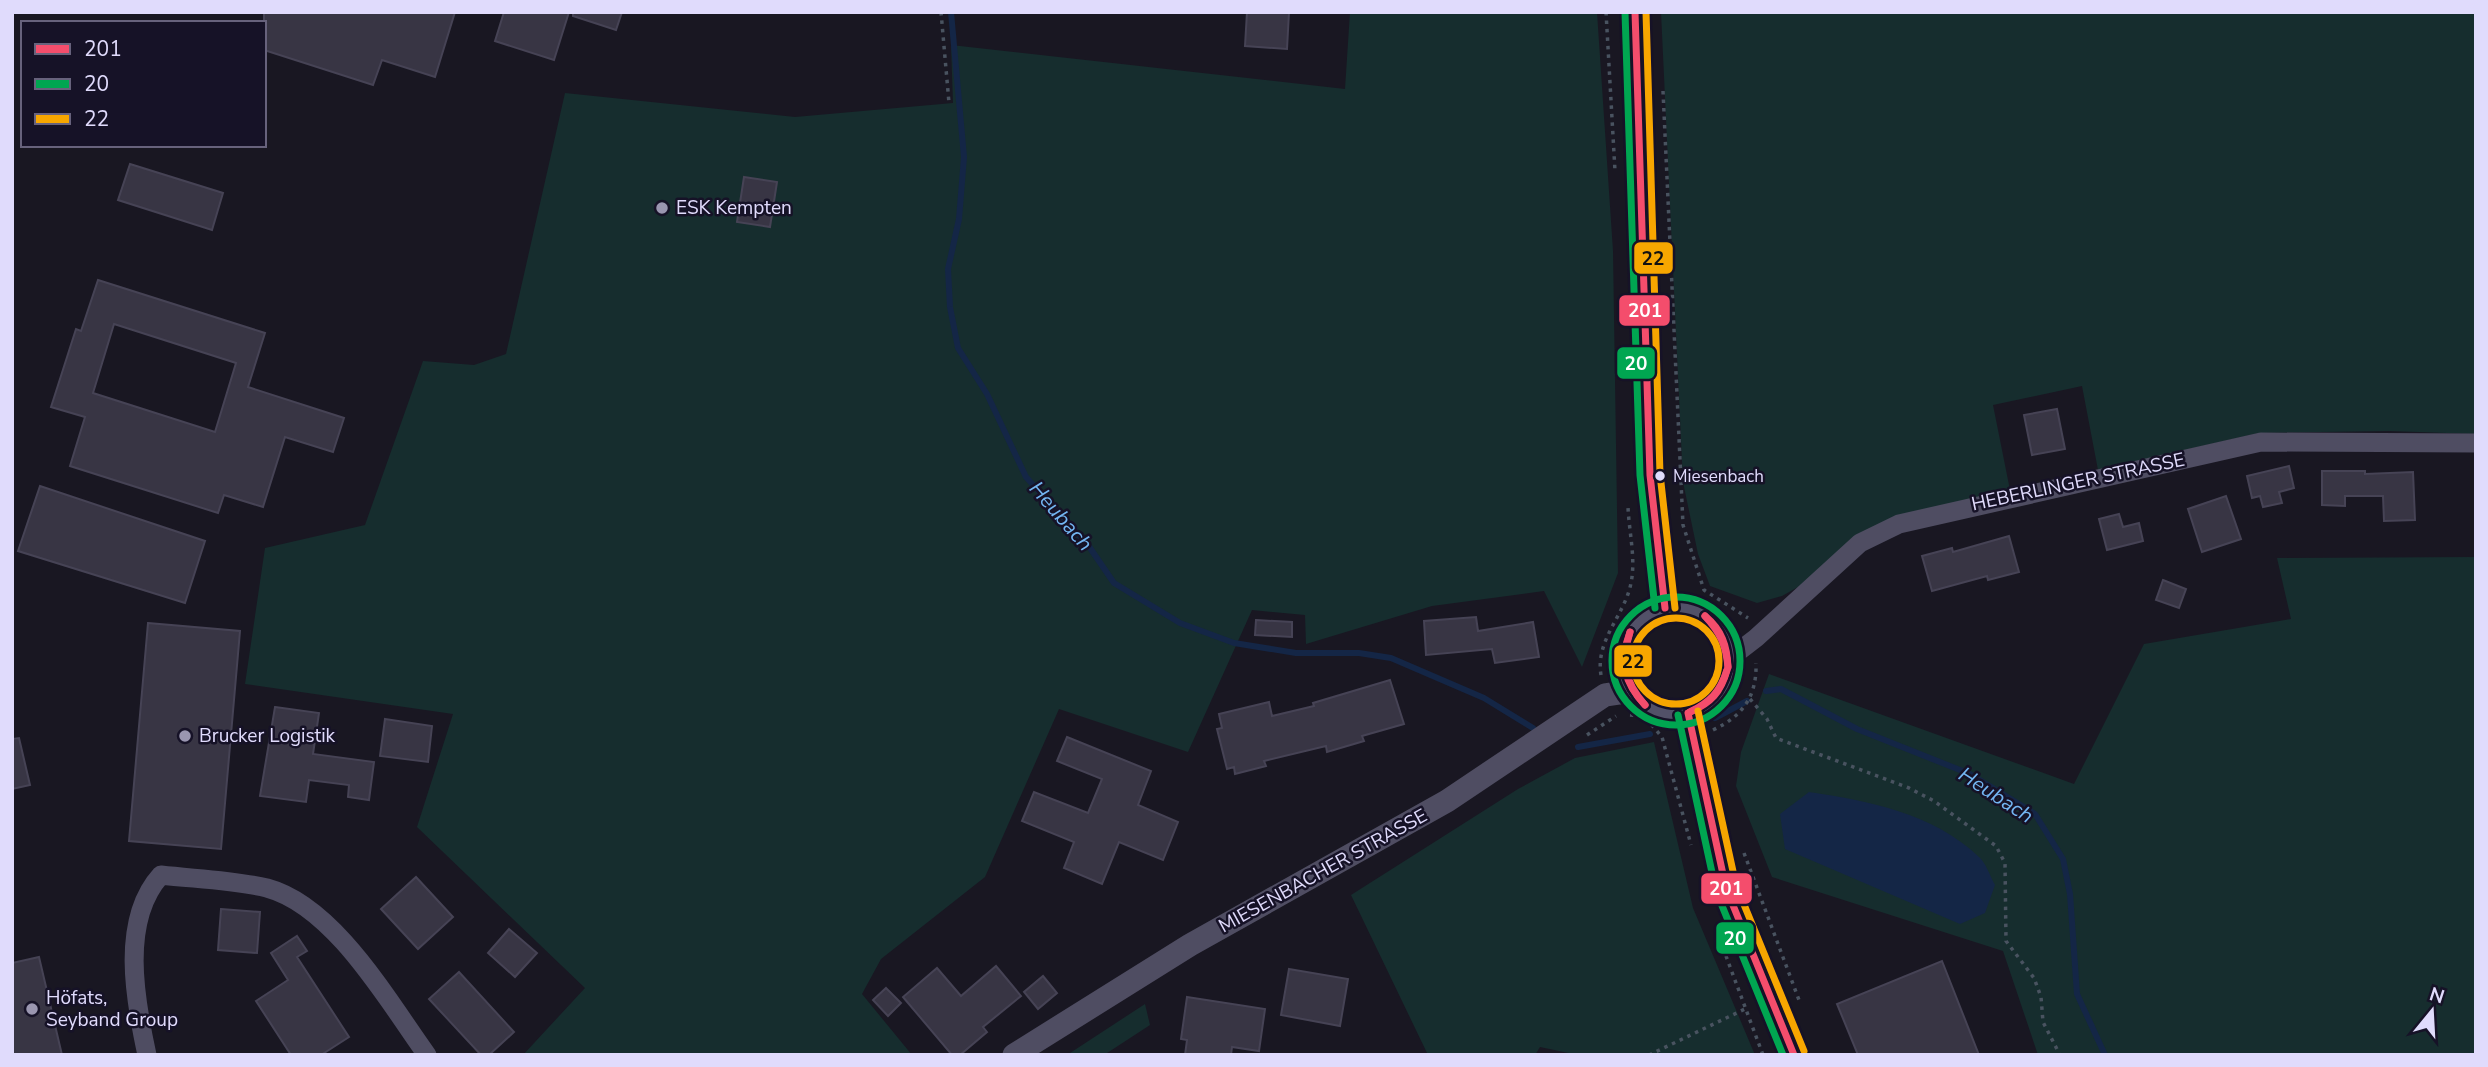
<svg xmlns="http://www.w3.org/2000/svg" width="2488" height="1067" font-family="'Nunito Sans',sans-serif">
	<rect width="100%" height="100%" fill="#191722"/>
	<!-- green -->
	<g fill="#162d2e">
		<polygon points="1350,12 1597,12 1613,251 1618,573 1582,667 1544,591 1432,606 1306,644 1305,615 1252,610 1188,752 1059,709 985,877 881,959 862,994 912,1055 523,1055 585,988 417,827 453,714 245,684 265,548 365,525 423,361 474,365 506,354 565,93 795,117 953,103 951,45 1345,89"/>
		<polygon points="1661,12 2476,12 2476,434 2390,431 2259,433 2098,470 2082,386 1993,405 2010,490 1944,505 1782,596 1757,603 1710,586 1698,554 1683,482"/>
		<polygon points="2476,557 2476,1055 2038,1055 2003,951 1772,877 1736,786 1741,752 1769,674 2074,784 2144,644 2291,619 2277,558"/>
		<polygon points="1654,742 1693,908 1755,1055 1578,1055 1540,1047 1535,1055 1428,1055 1351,895 1518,789 1575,758"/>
		<polygon points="1145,1004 1150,1025 1104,1055 1067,1055"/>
	</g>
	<!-- water -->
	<path fill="#142646" d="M1809 792C1869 801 1933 813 1979 857 1986 863 1990 876 1995 885L1985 913 1960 924 1785 849 1780 814Z"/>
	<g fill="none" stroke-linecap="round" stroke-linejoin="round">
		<!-- stream -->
		<g stroke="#142646" stroke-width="6">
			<polyline points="951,12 964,157 959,219 948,269 950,307 958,348 987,394 1026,477 1088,545 1114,583 1180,623 1234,643 1296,653 1359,653 1391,658 1484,698 1533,728"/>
			<polyline points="1766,691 1781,689 1857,729 1970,774 2035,814 2063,859 2070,894 2077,994 2105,1055"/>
			<polyline points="1715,718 1747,701"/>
			<polyline points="1578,747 1650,734"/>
		</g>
	</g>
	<!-- building -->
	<g fill="#383544" stroke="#464355" stroke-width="2" fill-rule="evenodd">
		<polygon points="264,12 455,12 435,77 382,60 373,85 264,50"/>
		<polygon points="504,12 569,12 554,60 495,41"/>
		<polygon points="573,12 622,12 616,30 573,16"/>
		<polygon points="1247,12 1289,12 1287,49 1245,46"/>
		<polygon points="130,164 223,193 212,230 118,200"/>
		<polygon points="744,177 777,182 770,227 737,222"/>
		<path d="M98 280 265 333 248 387 344 418 333 452 285 437 263 507 224 495 218 513 70 466 85 417 51 407 76 329 81 331ZM114 324 236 363 215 432 93 393Z"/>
		<polygon points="2057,409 2065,449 2032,455 2024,415"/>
		<polygon points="2289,466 2294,488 2279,492 2282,503 2263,507 2260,496 2252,498 2247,476"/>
		<polygon points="2322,471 2365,471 2365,474 2413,472 2415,520 2384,521 2383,496 2345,496 2345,506 2322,505"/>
		<polygon points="40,486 205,541 185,603 18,551"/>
		<polygon points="2226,496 2241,539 2202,552 2188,509"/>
		<polygon points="2119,514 2123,527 2139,523 2143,541 2107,550 2099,519"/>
		<polygon points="2009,536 2019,572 1988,580 1987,576 1932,591 1922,556 1952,548 1953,552"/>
		<polygon points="2163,580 2186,589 2179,608 2156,600"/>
		<polygon points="1476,617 1478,631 1533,622 1539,657 1495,663 1492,649 1426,655 1424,621"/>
		<polygon points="1256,620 1292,622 1292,637 1255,635"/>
		<polygon points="148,623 240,631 221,849 129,841"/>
		<polygon points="1390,680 1404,724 1362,736 1364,741 1327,752 1326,746 1264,761 1266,766 1235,774 1234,767 1227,769 1217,729 1222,728 1219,714 1269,702 1272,716 1314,706 1313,703"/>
		<polygon points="275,707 319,713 313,754 374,762 369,800 348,797 349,785 309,780 306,802 260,796"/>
		<polygon points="385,719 432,726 428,762 380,756"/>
		<polygon points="1067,737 1151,771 1138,805 1178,822 1163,860 1119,842 1102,884 1064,868 1074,842 1022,821 1034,792 1088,813 1102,779 1057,761"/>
		<polygon points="19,738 30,785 12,789 12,739"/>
		<polygon points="416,877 453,917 418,949 381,909"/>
		<polygon points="221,909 260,912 257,953 218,950"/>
		<polygon points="509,929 537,953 515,977 488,953"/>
		<polygon points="297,936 307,951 297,957 349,1037 321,1055 291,1055 256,1001 288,980 271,953"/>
		<polygon points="39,957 62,1055 12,1055 12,963"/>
		<polygon points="1942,961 1979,1055 1858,1055 1837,1004"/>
		<polygon points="996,966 1021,996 983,1027 987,1032 960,1055 952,1055 903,997 937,968 961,996"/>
		<polygon points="1289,969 1348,979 1340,1026 1281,1015"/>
		<polygon points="459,972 514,1032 489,1055 481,1055 429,999"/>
		<polygon points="1043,976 1057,993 1038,1009 1024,992"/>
		<polygon points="886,988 901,1003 888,1016 873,1000"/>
		<polygon points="1187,997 1265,1009 1259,1051 1232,1047 1231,1055 1185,1055 1187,1040 1181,1039"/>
	</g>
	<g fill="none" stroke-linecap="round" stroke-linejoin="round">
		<!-- path -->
		<g stroke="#495360" stroke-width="3.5" stroke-dasharray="3.5 5" stroke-linecap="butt">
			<polyline points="941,12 949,103"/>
			<polyline points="1606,12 1615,171"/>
			<polyline points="1663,91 1683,525 1704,590 1748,618"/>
			<path d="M1601 675C1595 640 1625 615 1631 583 1636 559 1629 532 1628 507"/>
			<polyline points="1750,699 1767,719 1776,738 1909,788 1934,801 1996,846 2005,863 2006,941 2034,978 2041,997 2043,1022 2060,1055"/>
			<polyline points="1630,715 1644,716 1662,737 1691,845"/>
			<path d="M1713 730C1743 716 1757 696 1756 663"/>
			<polyline points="1587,735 1616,716"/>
			<polyline points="1744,853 1799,1000"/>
			<polyline points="1717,932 1763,1055"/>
			<polyline points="1649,1055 1745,1009"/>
		</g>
		<!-- minor -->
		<g stroke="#4f4d62" stroke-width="19">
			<polyline points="1730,658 1756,638 1860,543 1899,524 2261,442 2476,443"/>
			<path d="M147 1055C135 1000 120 920 161 875 196 879 234 880 267 888 334 906 388 1001 427 1055"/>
		</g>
		<!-- tertiary -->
		<polyline stroke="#4f4d62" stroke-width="23" points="1014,1055 1190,945 1447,801 1605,695 1632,691"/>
		<!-- secondary -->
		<g stroke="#525168" stroke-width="26">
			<path d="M1635 12 1650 475C1653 520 1665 563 1665 608"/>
			<circle cx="1676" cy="661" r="53"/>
			<polyline points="1688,713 1726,888 1794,1055"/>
		</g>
		<!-- bus-1 casing -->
		<g stroke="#161227" stroke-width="12">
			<g id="bus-1">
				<polyline points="1635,12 1650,475 1665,608"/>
				<path d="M1705 616C1722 630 1727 646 1728 667"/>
				<path d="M1705 616C1720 632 1726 645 1728 667"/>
				<path d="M1630 632C1621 661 1624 682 1645 705"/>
				<path d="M1630 632C1619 661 1624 683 1645 705"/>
				<path d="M1690 712C1710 702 1720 692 1727 670"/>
				<path d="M1690 712C1711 703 1721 692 1727 670"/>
				<polyline points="1688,713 1726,888 1794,1055"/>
			</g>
		</g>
		<!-- bus-2 casing -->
		<g stroke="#161227" stroke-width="12">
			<g id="bus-2">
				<polyline points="1625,12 1640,475 1655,608"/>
				<circle cx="1676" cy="661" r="64"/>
				<polyline points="1678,715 1716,891 1783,1055"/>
			</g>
		</g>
		<!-- bus-3 casing -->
		<g stroke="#161227" stroke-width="12">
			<g id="bus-3">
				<polyline points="1646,12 1660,474 1675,608"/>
				<circle cx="1676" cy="661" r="43"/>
				<polyline points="1698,711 1736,885 1804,1051"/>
			</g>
		</g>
		<!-- bus-1 -->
		<use href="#bus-1" stroke="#f44d6c" stroke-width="7"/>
		<!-- bus-2 -->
		<use href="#bus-2" stroke="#00a651" stroke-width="7"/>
		<!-- bus-3 -->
		<use href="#bus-3" stroke="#f7a600" stroke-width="7"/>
	</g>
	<!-- markers -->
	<g fill="#9a96b0" stroke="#161227" stroke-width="2.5">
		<circle cx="662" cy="208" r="7"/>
		<circle cx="185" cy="736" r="7"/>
		<circle cx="32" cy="1009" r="7"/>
	</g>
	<circle fill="#e0dbfc" stroke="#161227" stroke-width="2.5" cx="1660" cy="476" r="6"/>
	<g text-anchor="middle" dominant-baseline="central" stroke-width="5" stroke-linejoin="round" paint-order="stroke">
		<!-- bus labels -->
		<g font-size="17" fill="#e0dbfc" stroke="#161227" text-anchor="start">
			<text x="1673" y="476">Miesenbach</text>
		</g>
		<!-- poi labels -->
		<g font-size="19" fill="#e0dbfc" stroke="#161227" text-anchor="start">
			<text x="676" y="208">ESK Kempten</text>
			<text x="199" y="736">Brucker Logistik</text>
			<text x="46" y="998">Höfats,<tspan x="46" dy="22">Seyband Group</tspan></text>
		</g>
		<!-- street labels -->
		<g font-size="19" fill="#e0dbfc" stroke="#161227">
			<text transform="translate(2078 482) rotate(-12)">HEBERLINGER STRASSE</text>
			<text transform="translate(1323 871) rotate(-29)">MIESENBACHER STRASSE</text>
		</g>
		<!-- water labels -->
		<g font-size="21" font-style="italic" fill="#73b5f2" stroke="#161227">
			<text transform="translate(1061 516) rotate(49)">Heubach</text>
			<text transform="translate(1996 795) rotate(33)">Heubach</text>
		</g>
	</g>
	<g stroke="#161227" stroke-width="2.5">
		<rect x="1633" y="241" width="41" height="34" rx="7" fill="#f7a600"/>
		<rect x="1618" y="294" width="53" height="33" rx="7" fill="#f44d6c"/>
		<rect x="1616" y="346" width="40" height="34" rx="7" fill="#00a651"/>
		<rect x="1613" y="644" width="40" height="34" rx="7" fill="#f7a600"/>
		<rect x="1700" y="872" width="53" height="33" rx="7" fill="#f44d6c"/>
		<rect x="1715" y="921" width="40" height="34" rx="7" fill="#00a651"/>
	</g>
	<g font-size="19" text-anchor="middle" font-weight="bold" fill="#fff">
		<text x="1645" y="317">201</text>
		<text x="1636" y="370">20</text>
		<text x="1726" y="895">201</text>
		<text x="1735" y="945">20</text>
	</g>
	<g font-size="19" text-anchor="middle" font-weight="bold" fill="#111">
		<text x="1653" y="265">22</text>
		<text x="1633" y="668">22</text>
	</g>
	<!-- border -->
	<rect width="2488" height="1067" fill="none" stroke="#e0dbfc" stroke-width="28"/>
	<!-- legend -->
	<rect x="21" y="21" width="245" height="126" fill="#161227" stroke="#67627c" stroke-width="2"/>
	<rect x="35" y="44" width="35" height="10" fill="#f44d6c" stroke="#67627c" stroke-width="2"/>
	<text x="84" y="56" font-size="21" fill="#e0dbfc">201</text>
	<rect x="35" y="79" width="35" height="10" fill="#00a651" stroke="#67627c" stroke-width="2"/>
	<text x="84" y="91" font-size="21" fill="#e0dbfc">20</text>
	<rect x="35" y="114" width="35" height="10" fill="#f7a600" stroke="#67627c" stroke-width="2"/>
	<text x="84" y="126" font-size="21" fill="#e0dbfc">22</text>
	<!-- north arrow -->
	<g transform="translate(2432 1011) rotate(18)" stroke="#161227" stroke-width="5" paint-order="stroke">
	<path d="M0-5L12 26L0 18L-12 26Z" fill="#e0dbfc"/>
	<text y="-10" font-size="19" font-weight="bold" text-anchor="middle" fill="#e0dbfc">N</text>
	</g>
</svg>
